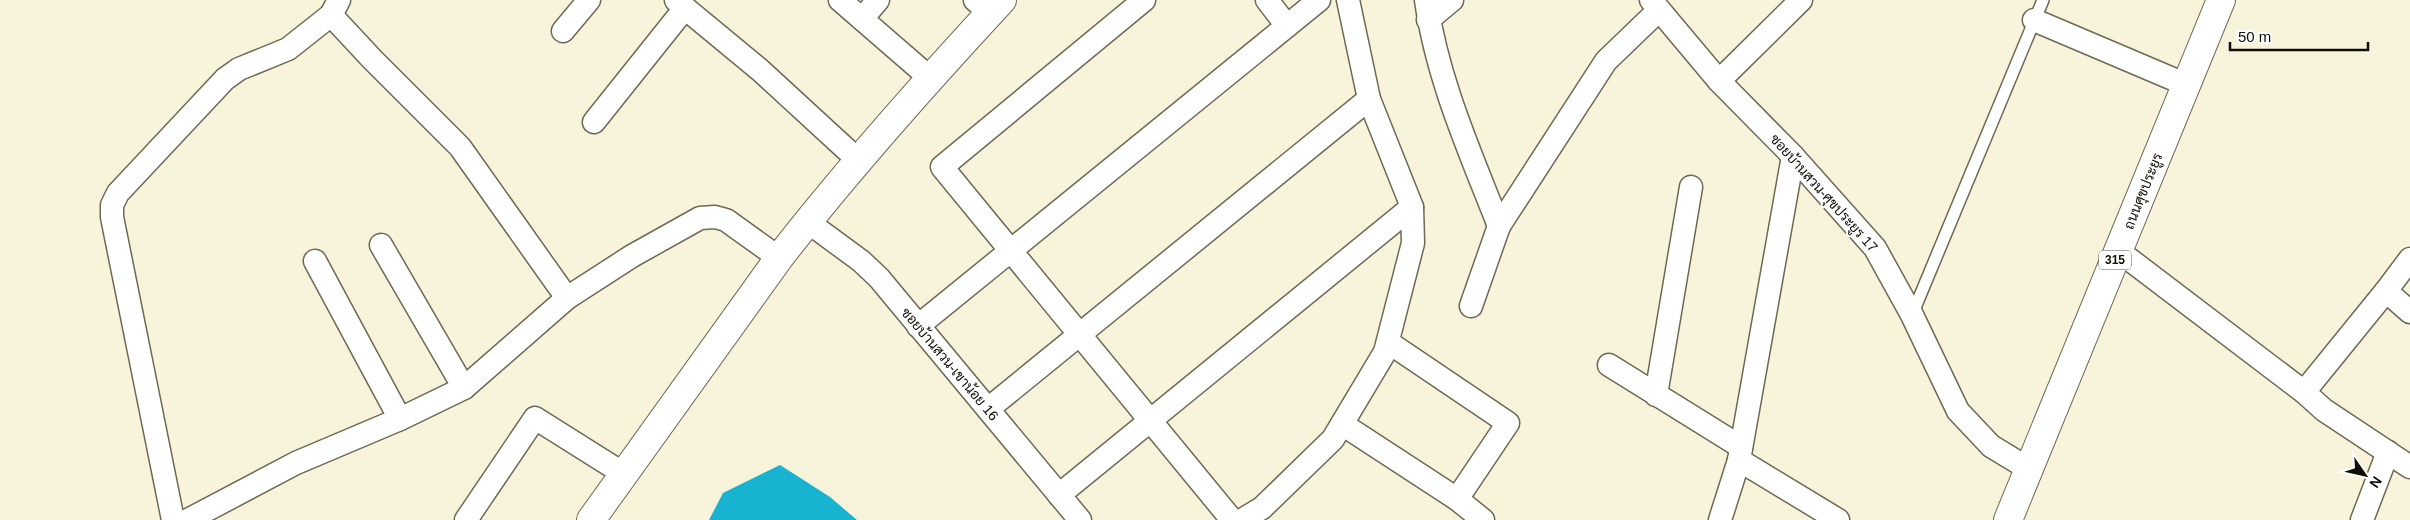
<svg xmlns="http://www.w3.org/2000/svg" width="2410" height="520" font-family="Arial,Sarabun,sans-serif">
	<rect width="100%" height="100%" fill="#f8f3db"/>
	<!-- water -->
	<polygon fill="#18b3d0" points="780,465 830,497 857,520 709,520 723,493"/>
	<g fill="none" stroke-linecap="round" stroke-linejoin="round">
		<!-- service casing -->
		<g stroke="#6d6954" stroke-width="14">
			<polyline id="service" points="1912,315 2043,0"/>
		</g>
		<!-- minor casing -->
		<g stroke="#6d6954" stroke-width="25">
			<g id="minor">
				<polyline points="840,0 930,78"/>
				<polyline points="975,0 990,13"/>
				<polyline points="1144,0 942,167 1232,520"/>
				<polyline points="1267,0 1287,26"/>
				<path d="M1426 0C1437 79 1470 152 1499 226"/>
				<polyline points="1651,0 1719,81 1793,156 1875,248 1912,315 1958,411 1991,446 2029,469"/>
				<polyline points="685,8 760,70 859,161"/>
				<polyline points="331,15 372,59 460,147 567,298"/>
				<polyline points="862,19 878,0"/>
				<polyline points="1428,20 1452,0"/>
				<polyline points="2034,20 2187,85"/>
				<polyline points="563,31 589,0"/>
				<polyline points="1719,81 1801,0"/>
				<polyline points="594,122 685,8 676,0"/>
				<polyline points="808,222 861,261 879,278 1080,520"/>
				<polyline points="381,245 464,388"/>
				<polyline points="2129,259 2304,392 2324,410 2410,467"/>
				<polyline points="315,261 400,419"/>
				<polyline points="2386,291 2410,312"/>
				<polyline points="1471,306 1499,226 1606,61 1659,10"/>
				<polyline points="918,326 1319,0"/>
				<polyline points="1388,342 1508,423 1457,499"/>
				<polyline points="1609,365 1741,447"/>
				<polyline points="2304,392 2386,291 2410,259"/>
				<polyline points="1656,395 1691,187"/>
				<polyline points="988,409 1369,99"/>
				<polyline points="1342,424 1457,499 1483,520"/>
				<polyline points="1739,460 1838,520"/>
				<polyline points="1059,495 1412,207"/>
				<polyline points="173,520 112,217 112,205 118,193 225,79 239,69 288,49 331,15 339,0"/>
				<polyline points="188,520 296,463 400,419 464,388 567,298 632,256 700,218 715,217 726,220 779,258"/>
				<polyline points="466,520 535,418 624,474"/>
				<polyline points="1242,520 1262,508 1333,439 1385,352 1413,243 1412,207 1369,99 1348,0"/>
				<polyline points="1720,520 1739,460 1793,156"/>
				<polyline points="2362,520 2388,452"/>
			</g>
		</g>
		<!-- tertiary casing -->
		<g stroke="#6d6954" stroke-width="30">
			<path id="tertiary" d="M591 520 779 258C849 168 925 83 1002 0"/>
		</g>
		<!-- primary casing -->
		<g stroke="#6d6954" stroke-width="30">
			<polyline id="primary" points="2008,520 2221,0"/>
		</g>
		<!-- service -->
		<use href="#service" stroke="#fff" stroke-width="11"/>
		<!-- minor -->
		<use href="#minor" stroke="#fff" stroke-width="22"/>
		<!-- tertiary -->
		<use href="#tertiary" stroke="#fff" stroke-width="28"/>
		<!-- primary -->
		<use href="#primary" stroke="#fff" stroke-width="28"/>
	</g>
	<g text-anchor="middle" dominant-baseline="central" stroke-width="4" stroke-linejoin="round" paint-order="stroke">
		<!-- shield labels -->
		<rect fill="#fff" stroke="#575651" stroke-width="1" x="2099" y="250.5" width="32" height="19" rx="4"/>
		<g font-size="12" font-weight="bold" fill="#0f0d06">
			<text x="2115" y="260">315</text>
		</g>
		<!-- street labels -->
		<g font-size="14" fill="#0f0d06" stroke="#fff">
			<text transform="translate(2143 191) rotate(-68)">ถนนศุขประยูร</text>
			<text transform="translate(1824 193) rotate(48)">ซอยบ้านสวน-ศุขประยูร 17</text>
			<text transform="translate(950 364) rotate(50)">ซอยบ้านสวน-เขาน้อย 16</text>
		</g>
	</g>
	<!-- north arrow -->
	<g transform="translate(2365 475) rotate(124)" stroke="#ffffff" stroke-width="4" paint-order="stroke">
	<path d="M0-4L9 19L0 12L-9 19Z" fill="#0f0d06"/>
	<text y="-8" font-size="14" font-weight="bold" text-anchor="middle" fill="#0f0d06">N</text>
	</g>
	<!-- scale -->
	<path d="M2230 42v8h138v-8" fill="none" stroke="#0f0d06" stroke-width="2.5"/>
	<text x="2238" y="42" font-size="15" fill="#0f0d06" stroke="#ffffff" stroke-width="4" paint-order="stroke">50 m</text>
</svg>
